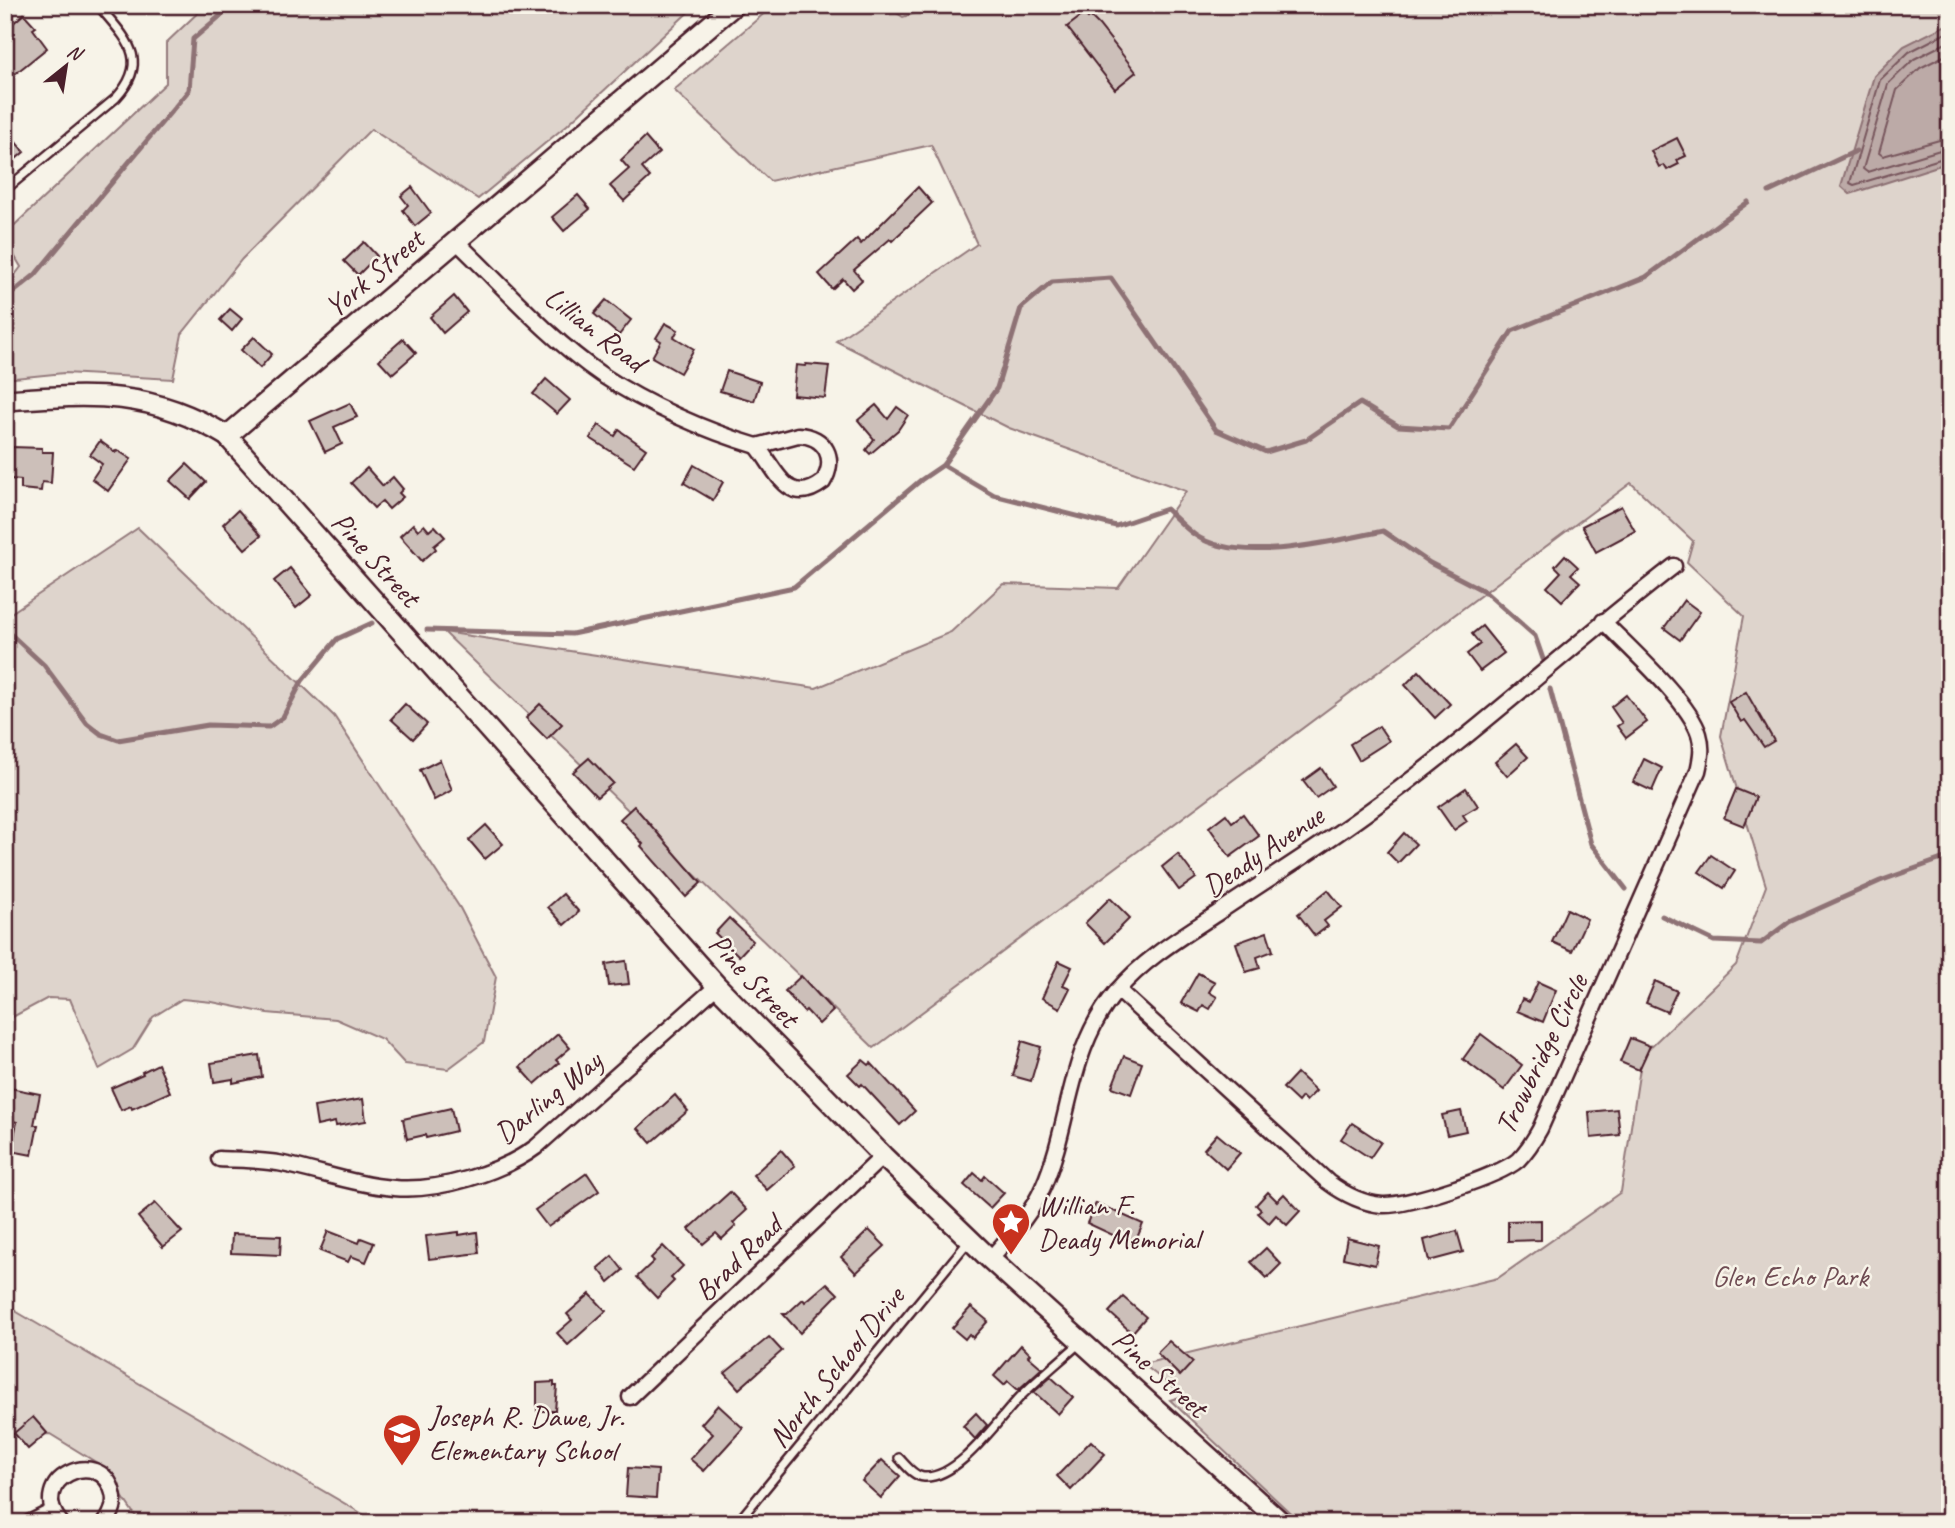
<svg xmlns="http://www.w3.org/2000/svg" width="1955" height="1528" font-family="Caveat,sans-serif">
	<rect width="100%" height="100%" fill="#f7f3e8"/>
	<filter id="ink" filterUnits="userSpaceOnUse"><feTurbulence type="fractalNoise" baseFrequency=".0143" numOctaves="2"/><feDisplacementMap in="SourceGraphic" scale="14" xChannelSelector="R" yChannelSelector="G"/><feConvolveMatrix kernelMatrix="1 2 1 2 8 2 1 2 1" color-interpolation-filters="sRGB"/></filter>
	<g filter="url(#ink)">
		<!-- green -->
		<g fill="#ded4cc" stroke="#947a7c" stroke-width="2">
			<polygon points="206,5 696,5 567,125 478,199 371,129 242,259 182,334 173,379 64,373 5,379 5,288 21,267 5,240 5,234 166,83 166,43"/>
			<polygon points="774,5 884,5 903,17 916,13 923,5 1950,5 1950,1523 1301,1523 1170,1400 1183,1396 1143,1364 1498,1278 1621,1192 1642,1055 1736,965 1766,886 1721,736 1744,616 1687,562 1693,541 1631,483 874,1048 444,632 816,688 951,632 1003,584 1118,588 1186,491 1009,428 836,341 977,244 931,145 770,181 674,90"/>
			<polygon points="138,528 334,716 460,908 496,977 484,1042 448,1069 405,1064 382,1039 336,1019 267,1013 212,1002 182,999 153,1017 133,1049 99,1069 70,999 48,998 5,1021 5,617"/>
			<polygon points="5,1305 378,1523 140,1523 102,1466 50,1434 5,1437"/>
		</g>
		<!-- water -->
		<polygon fill="#bcaaa7" stroke="#8e7275" stroke-width="2" points="1950,23 1950,162 1850,194 1841,186 1874,76 1904,46"/>
		<g fill="none" stroke-linecap="round" stroke-linejoin="round">
			<!-- shore -->
			<g stroke="#78575d" stroke-width="2">
				<polyline points="1950,31 1909,52 1880,80 1850,183 1854,185 1950,156"/>
				<polyline points="1950,41 1914,59 1888,84 1863,169 1867,172 1950,147"/>
				<polyline points="1950,53 1920,68 1897,90 1879,153 1883,156 1950,137"/>
			</g>
			<!-- stream -->
			<g stroke="#8e7275" stroke-width="5">
				<polyline points="1769,192 1856,151"/>
				<polyline points="5,299 35,275 189,90 193,39 233,5"/>
				<path d="M943 465 994 495 1116 526 1166 509C1176 518 1185 528 1195 535 1238 565 1335 541 1383 531L1430 563 1484 591 1535 636 1543 659"/>
				<polyline points="5,629 44,665 87,723 101,734 118,740 208,725 269,727 283,717 302,681 337,639 372,623"/>
				<polyline points="427,630 572,634 794,587 921,480 943,465 997,388 1021,308 1052,282 1111,278 1216,430 1266,452 1306,440 1360,403 1398,426 1449,429 1512,331 1646,277 1748,202"/>
				<polyline points="1550,689 1591,844 1626,889"/>
				<polyline points="1662,916 1714,941 1761,943 1789,922 1880,881 1950,856"/>
			</g>
		</g>
		<!-- building -->
		<g fill="#ccbfb9" stroke="#4a1f2b" stroke-width="2">
			<polygon points="24,14 36,27 33,29 47,48 5,82 5,30"/>
			<polygon points="1084,14 1088,18 1090,16 1099,25 1136,72 1115,89 1067,27"/>
			<polygon points="5,129 24,152 11,163 5,156"/>
			<polygon points="645,137 659,153 642,168 650,177 624,201 610,186 629,169 621,160"/>
			<polygon points="1677,138 1686,156 1677,160 1679,164 1667,170 1664,165 1659,167 1651,151"/>
			<polygon points="412,187 431,213 415,226 403,210 408,205 401,196"/>
			<polygon points="918,187 932,203 892,241 890,239 854,270 862,280 852,289 843,279 832,289 819,274 857,239 861,244"/>
			<polygon points="578,195 590,209 564,231 552,217"/>
			<polygon points="364,242 377,256 358,275 344,261"/>
			<polygon points="454,296 467,312 443,333 430,317"/>
			<polygon points="606,300 631,320 619,335 594,314"/>
			<polygon points="230,309 242,319 232,331 220,320"/>
			<polygon points="665,323 678,330 674,337 694,349 680,373 652,357 661,341 656,338"/>
			<polygon points="254,337 272,354 260,368 241,350"/>
			<polygon points="403,339 416,353 392,374 379,360"/>
			<polygon points="806,364 829,366 825,398 793,395 796,365 805,366"/>
			<polygon points="727,371 760,382 754,401 720,391"/>
			<polygon points="546,379 570,400 557,414 533,394"/>
			<polygon points="350,403 357,417 334,427 342,444 325,452 310,421"/>
			<polygon points="876,405 888,419 897,407 908,415 898,430 870,454 866,450 874,439 858,420"/>
			<polygon points="599,425 615,436 619,430 646,449 634,466 590,438"/>
			<polygon points="100,441 115,452 117,450 131,459 108,491 92,479 102,464 90,455"/>
			<polygon points="12,447 42,448 42,452 53,452 51,483 42,482 41,491 21,489 21,480 10,479"/>
			<polygon points="187,464 206,482 190,499 170,481"/>
			<polygon points="694,465 723,482 713,500 684,483"/>
			<polygon points="367,468 383,486 393,477 403,489 399,493 403,497 389,509 382,501 374,508 351,483"/>
			<polygon points="1621,506 1635,531 1596,552 1582,526"/>
			<polygon points="238,510 261,536 245,549 223,524"/>
			<polygon points="413,524 418,530 424,525 429,531 435,526 445,537 434,546 436,549 422,561 400,536"/>
			<polygon points="1565,555 1578,567 1571,574 1580,582 1562,601 1547,587 1561,572 1555,566"/>
			<polygon points="290,568 312,595 296,608 274,581"/>
			<polygon points="1684,600 1700,612 1680,640 1664,628"/>
			<polygon points="1482,626 1504,653 1480,671 1467,654 1480,644 1472,634"/>
			<polygon points="1419,671 1450,704 1435,718 1405,685"/>
			<polygon points="1746,692 1774,741 1764,747 1745,720 1741,722 1729,702"/>
			<polygon points="1626,695 1647,722 1626,738 1617,726 1622,723 1611,707"/>
			<polygon points="405,704 427,724 413,739 391,719"/>
			<polygon points="540,704 562,724 547,739 526,718"/>
			<polygon points="1379,726 1389,741 1359,760 1350,744"/>
			<polygon points="1516,744 1528,757 1507,776 1495,762"/>
			<polygon points="589,758 613,783 597,797 573,772"/>
			<polygon points="1644,759 1662,768 1652,791 1633,782"/>
			<polygon points="440,760 452,790 434,800 420,770"/>
			<polygon points="1321,768 1333,786 1316,798 1303,781"/>
			<polygon points="1466,788 1478,806 1463,815 1467,821 1454,830 1438,807"/>
			<polygon points="1736,789 1756,797 1744,826 1724,818"/>
			<polygon points="634,806 701,883 686,897 641,846 643,844 620,819"/>
			<polygon points="1226,814 1232,822 1243,814 1259,836 1230,857 1209,827"/>
			<polygon points="486,825 503,844 485,859 469,840"/>
			<polygon points="1404,833 1416,844 1398,863 1387,852"/>
			<polygon points="1178,854 1196,878 1179,890 1162,867"/>
			<polygon points="1711,855 1735,871 1724,888 1699,872"/>
			<polygon points="1328,890 1342,907 1324,921 1328,926 1315,936 1298,914"/>
			<polygon points="563,894 579,912 564,925 548,907"/>
			<polygon points="1110,898 1130,918 1105,943 1085,923"/>
			<polygon points="1567,909 1587,919 1572,951 1552,942"/>
			<polygon points="729,918 753,941 739,956 715,933"/>
			<polygon points="1267,932 1273,951 1257,957 1260,968 1246,972 1236,943"/>
			<polygon points="626,961 629,984 609,986 606,964"/>
			<polygon points="1059,961 1072,967 1063,985 1070,988 1060,1008 1042,998"/>
			<polygon points="1198,973 1215,982 1209,992 1217,997 1210,1009 1203,1005 1199,1012 1181,1003"/>
			<polygon points="801,976 833,1011 819,1024 806,1010 804,1012 785,991"/>
			<polygon points="1655,981 1677,991 1667,1012 1646,1003"/>
			<polygon points="1538,982 1556,990 1543,1022 1517,1011 1522,999 1529,1002"/>
			<polygon points="558,1034 570,1048 556,1060 559,1063 535,1084 520,1067"/>
			<polygon points="1481,1034 1522,1065 1504,1090 1463,1059"/>
			<polygon points="1630,1038 1650,1046 1639,1070 1620,1062"/>
			<polygon points="1022,1041 1041,1047 1031,1081 1013,1076"/>
			<polygon points="259,1055 262,1077 233,1083 233,1079 214,1082 211,1063"/>
			<polygon points="1124,1056 1142,1063 1131,1094 1112,1087"/>
			<polygon points="863,1060 869,1065 871,1063 915,1111 900,1125 862,1084 860,1086 848,1074"/>
			<polygon points="158,1064 170,1092 132,1109 131,1106 121,1110 111,1088 143,1074 142,1072"/>
			<polygon points="1297,1073 1316,1091 1306,1101 1302,1097 1298,1102 1283,1088"/>
			<polygon points="10,1088 40,1094 34,1125 38,1125 32,1155 11,1151 17,1122 5,1119"/>
			<polygon points="675,1095 688,1111 651,1143 638,1128"/>
			<polygon points="363,1099 366,1121 336,1126 335,1122 317,1126 314,1107"/>
			<polygon points="451,1108 456,1131 426,1138 425,1135 407,1139 403,1119"/>
			<polygon points="1617,1109 1620,1135 1591,1138 1589,1112"/>
			<polygon points="1461,1111 1466,1131 1447,1135 1442,1115"/>
			<polygon points="1352,1123 1381,1142 1370,1158 1341,1139"/>
			<polygon points="1217,1134 1240,1153 1226,1169 1204,1149"/>
			<polygon points="781,1150 795,1166 767,1190 753,1175"/>
			<polygon points="587,1173 599,1191 548,1227 535,1210"/>
			<polygon points="974,1173 982,1180 985,1176 1004,1193 990,1208 964,1185"/>
			<polygon points="730,1192 747,1210 733,1223 736,1226 722,1239 716,1233 703,1244 689,1229"/>
			<polygon points="1268,1192 1277,1201 1284,1194 1300,1211 1287,1225 1276,1215 1269,1223 1258,1213 1261,1210 1256,1205"/>
			<polygon points="155,1203 182,1232 163,1247 138,1217"/>
			<polygon points="1096,1203 1143,1224 1134,1245 1087,1223"/>
			<polygon points="1541,1220 1541,1240 1508,1241 1508,1221"/>
			<polygon points="869,1230 885,1246 856,1273 841,1257"/>
			<polygon points="328,1231 359,1243 361,1238 374,1243 366,1262 351,1256 348,1262 320,1251"/>
			<polygon points="1457,1231 1463,1252 1429,1261 1424,1240"/>
			<polygon points="459,1232 459,1235 477,1232 479,1253 429,1259 426,1236"/>
			<polygon points="232,1234 281,1236 280,1255 231,1253"/>
			<polygon points="1347,1238 1379,1246 1375,1265 1343,1258"/>
			<polygon points="663,1246 683,1266 671,1278 674,1281 657,1298 637,1277 654,1261 651,1258"/>
			<polygon points="1266,1248 1281,1264 1267,1278 1251,1262"/>
			<polygon points="612,1256 623,1270 609,1282 598,1268"/>
			<polygon points="827,1283 838,1294 800,1333 783,1314 787,1314 803,1299 805,1302"/>
			<polygon points="590,1294 606,1311 568,1345 557,1333 572,1320 567,1314"/>
			<polygon points="1123,1297 1146,1317 1132,1333 1109,1312"/>
			<polygon points="971,1307 988,1321 973,1338 969,1334 965,1339 952,1328"/>
			<polygon points="769,1337 782,1351 739,1389 725,1373"/>
			<polygon points="1169,1341 1193,1362 1180,1376 1157,1353"/>
			<polygon points="1021,1345 1030,1354 1028,1356 1042,1368 1018,1390 1008,1381 1004,1385 994,1376"/>
			<polygon points="1051,1377 1073,1397 1058,1414 1034,1392"/>
			<polygon points="554,1382 554,1386 557,1386 555,1411 537,1411 537,1383"/>
			<polygon points="718,1405 743,1428 704,1471 690,1459 713,1434 701,1424"/>
			<polygon points="976,1413 987,1425 975,1439 963,1426"/>
			<polygon points="33,1417 47,1433 28,1449 14,1433"/>
			<polygon points="1091,1441 1105,1454 1071,1490 1057,1476"/>
			<polygon points="882,1460 900,1476 881,1498 862,1481"/>
			<polygon points="628,1468 658,1470 656,1498 626,1496"/>
		</g>
		<g fill="none" stroke-linecap="round" stroke-linejoin="round">
			<!-- lane casing -->
			<g stroke="#4a1f2b" stroke-width="12">
				<g id="lane">
					<path d="M5 190 116 98C152 59 125 38 98 5"/>
					<path d="M899 1458C905 1464 914 1477 924 1477 959 1479 999 1418 1021 1396 1040 1377 1061 1360 1081 1342"/>
					<polyline points="737,1523 968,1242"/>
				</g>
			</g>
			<!-- street casing -->
			<g stroke="#4a1f2b" stroke-width="19">
				<g id="street">
					<path d="M457 242C504 287 548 338 602 375 647 405 706 431 757 446"/>
					<path d="M798 435C826 436 837 459 823 482 788 509 776 469 757 446Z"/>
					<path d="M1118 990 1328 1182C1344 1194 1361 1203 1382 1205 1405 1207 1500 1176 1518 1160 1527 1151 1534 1140 1540 1129L1698 771C1701 758 1703 747 1699 734 1688 700 1629 648 1603 621"/>
					<path d="M219 1159C239 1160 259 1160 278 1163 316 1170 355 1185 394 1188 437 1192 501 1173 536 1147L717 986"/>
					<path d="M990 1259C1010 1236 1031 1215 1043 1187 1072 1121 1067 1049 1117 991 1144 959 1181 937 1216 914 1266 880 1317 849 1365 814 1472 737 1569 647 1674 566"/>
					<polyline points="630,1397 883,1156"/>
					<polyline points="29,1523 53,1511"/>
					<path d="M61 1523C24 1480 101 1444 113 1493 116 1504 112 1514 105 1523"/>
				</g>
			</g>
			<!-- secondary casing -->
			<g stroke="#4a1f2b" stroke-width="24">
				<g id="secondary">
					<path d="M5 400C92 394 150 389 227 436L717 986 883 1156 990 1259 1282 1523"/>
					<polyline points="227,436 734,5"/>
				</g>
			</g>
			<!-- lane -->
			<use href="#lane" stroke="#f7f3e8" stroke-width="7"/>
			<!-- street -->
			<use href="#street" stroke="#f7f3e8" stroke-width="14"/>
			<!-- secondary -->
			<use href="#secondary" stroke="#f7f3e8" stroke-width="19"/>
		</g>
	</g>
	<!-- icons -->
	<defs>
		<g id="sight-pin" transform="scale(2.0125)"><path d="M0 17L-7.5 6A9.5 9.5 0 1 1 7.5 6Z" fill="#c8321e" stroke="#f7f3e8"/><path d="M0-6L1.8-2.2L6-1.7L2.9 1.2L3.7 5.4L0 3.3L-3.7 5.4L-2.9 1.2L-6-1.7L-1.8-2.2Z" fill="#fff"/></g>
		<g id="school-pin" transform="scale(2.0125)"><path d="M0 17L-7.5 6A9.5 9.5 0 1 1 7.5 6Z" fill="#c8321e" stroke="#f7f3e8"/><path d="M0-5L7-2L0 1L-7-2ZM-4 1L0 2.5L4 1V4Q0 6-4 4Z" fill="#fff"/></g>
	</defs>
	<g fill-rule="evenodd">
		<use href="#sight-pin" x="1011" y="1222"/>
		<use href="#school-pin" x="402" y="1433"/>
	</g>
	<g text-anchor="middle" dominant-baseline="central" stroke-width="5" stroke-linejoin="round" paint-order="stroke">
		<!-- street labels -->
		<g font-size="30" fill="#4a1f2b" stroke="#f7f3e8">
			<text transform="translate(374 273) rotate(-40)">York Street</text>
			<text transform="translate(595 329) rotate(38)">Lillian Road</text>
			<text transform="translate(376 559) rotate(48)">Pine Street</text>
			<text transform="translate(1263 851) rotate(-34)">Deady Avenue</text>
			<text transform="translate(754 980) rotate(47)">Pine Street</text>
			<text transform="translate(1541 1054) rotate(-64)">Trowbridge Circle</text>
			<text transform="translate(548 1097) rotate(-39)">Darling Way</text>
			<text transform="translate(738 1258) rotate(-44)">Brad Road</text>
			<text transform="translate(836 1367) rotate(-51)">North School Drive</text>
			<text transform="translate(1160 1373) rotate(42)">Pine Street</text>
		</g>
		<!-- poi labels -->
		<g font-size="30" fill="#4a1f2b" stroke="#f7f3e8" text-anchor="start">
			<text x="1038" y="1205">Willian F.<tspan x="1038" dy="34">Deady Memorial</tspan></text>
			<text x="429" y="1416">Joseph R. Dawe, Jr.<tspan x="429" dy="34">Elementary School</tspan></text>
		</g>
		<!-- park labels -->
		<g font-size="30" fill="#6f4c53" stroke="#f7f3e8">
			<text x="1790" y="1276">Glen Echo Park</text>
		</g>
	</g>
	<!-- margin -->
	<rect width="1955" height="1528" fill="none" stroke="#f7f3e8" stroke-width="28"/>
	<rect x="14" y="14" width="1927" height="1500" fill="none" stroke="#4a1f2b" stroke-width="2.5" filter="url(#ink)"/>
	<!-- north arrow -->
	<g transform="translate(66 66) rotate(30)" stroke="#f7f3e8" stroke-width="5" paint-order="stroke">
	<path d="M0-5L12 26L0 18L-12 26Z" fill="#4a1f2b"/>
	<text y="-10" font-size="19" font-weight="bold" text-anchor="middle" fill="#4a1f2b">N</text>
	</g>
</svg>
